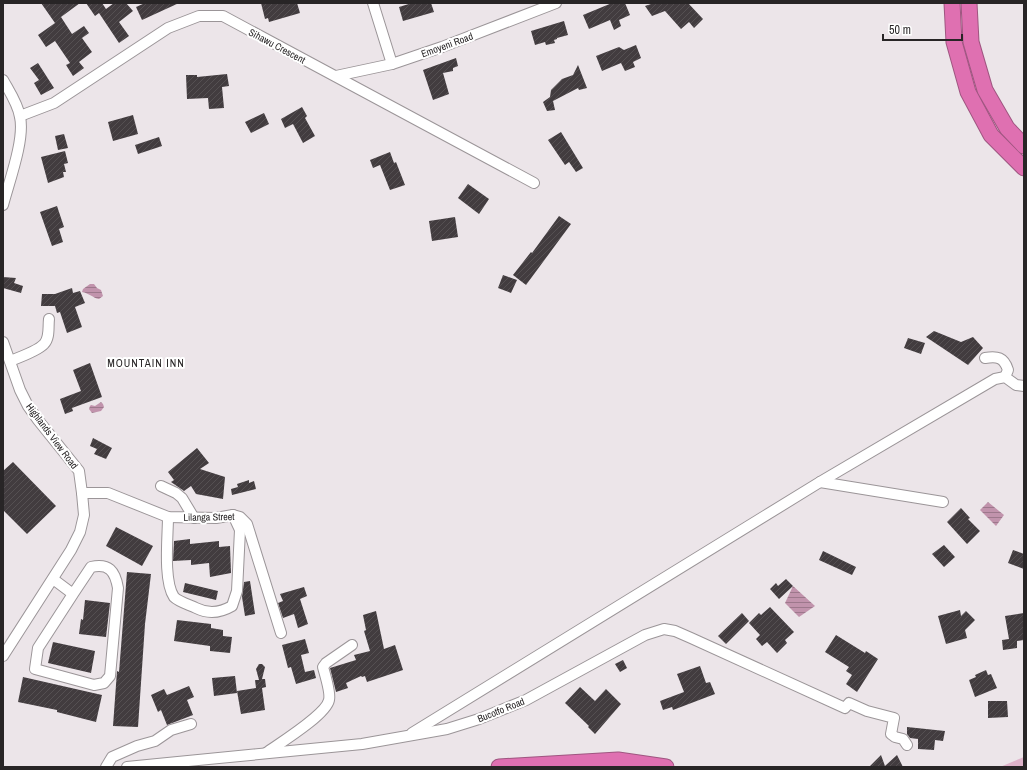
<svg xmlns="http://www.w3.org/2000/svg" width="1027" height="770" font-family="'Archivo Narrow',sans-serif">
	<defs>
		<pattern id="water-rules" width="6" height="5" patternUnits="userSpaceOnUse"><rect width="6" height="5" fill="#c193ac"/><path d="M0 2.5h6" fill="none" stroke="#9d788c"/></pattern>
		<pattern id="building-hatch" width="6" height="6" patternUnits="userSpaceOnUse"><rect width="6" height="6" fill="#423c3f"/><path d="M-1 1l2-2M0 6l6-6M5 7l2-2" fill="none" stroke="#555052"/></pattern>
	</defs>
	<rect width="100%" height="100%" fill="#ece5e9"/>
	<!-- grass -->
	<polygon fill="#dfb3ca" points="1024,757 1024,767 1000,767"/>
	<!-- water -->
	<g fill="url(#water-rules)">
		<path d="M90 284H94L97 288 101 290 103 296 99 299C93 298 89 293 82 292L83 289Z"/>
		<polygon points="101,402 103,404 104,407 101,411 92,413 89,409 90,406 91,405 95,406"/>
		<polygon points="988,502 1004,515 996,526 980,510"/>
		<polygon points="793,586 815,606 799,617 785,603"/>
	</g>
	<!-- building -->
	<g fill="url(#building-hatch)">
		<polygon points="41,3 80,3 61,17 72,34 84,26 89,33 82,38 92,52 79,62 84,68 73,76 66,65 70,63 55,41 46,47 38,35 55,23"/>
		<polygon points="86,3 102,3 106,9 114,3 126,3 133,11 119,22 129,36 119,43 99,13 95,16"/>
		<polygon points="145,3 179,3 142,20 136,7"/>
		<polygon points="261,3 297,3 300,13 269,22 268,18 265,19"/>
		<polygon points="412,3 431,3 434,12 403,21 399,7"/>
		<polygon points="612,3 625,3 630,15 619,20 621,26 614,30 610,20 589,29 583,15"/>
		<polygon points="654,3 688,3 703,19 694,28 689,22 681,29 665,11 652,16 645,6"/>
		<polygon points="564,21 568,35 557,38 557,39 554,40 555,43 546,45 545,42 535,45 531,31"/>
		<polygon points="636,45 641,58 633,62 635,67 625,71 621,63 602,71 596,56 619,47 624,50"/>
		<polygon points="456,58 458,66 453,68 453,71 443,73 449,94 433,100 423,70"/>
		<polygon points="38,63 54,88 41,95 34,83 39,80 30,68"/>
		<polygon points="578,65 587,88 579,90 578,88 553,101 555,110 547,111 543,102 550,97 551,90 562,79 573,75"/>
		<polygon points="227,74 229,86 222,87 224,108 209,109 208,98 187,99 186,75 197,75 197,77"/>
		<polygon points="302,107 307,116 305,118 315,136 303,143 293,124 285,128 281,119"/>
		<polygon points="264,113 269,124 251,133 245,122"/>
		<polygon points="133,115 138,134 113,141 108,122"/>
		<polygon points="561,132 583,168 576,172 569,162 565,165 548,140"/>
		<polygon points="64,134 68,148 58,150 55,136"/>
		<polygon points="159,137 162,146 138,154 135,145"/>
		<polygon points="65,151 68,163 64,164 66,172 63,172 64,177 48,183 41,157"/>
		<polygon points="390,152 394,163 396,162 405,185 390,190 380,165 373,168 370,160"/>
		<polygon points="468,184 489,199 479,214 458,198"/>
		<polygon points="57,206 64,227 59,229 63,242 52,246 40,212"/>
		<polygon points="559,216 571,224 526,285 513,275 531,252 532,253"/>
		<polygon points="455,217 458,237 432,241 429,221"/>
		<polygon points="503,275 517,280 511,293 498,288"/>
		<polygon points="3,277 16,278 14,283 23,286 21,293 3,288"/>
		<polygon points="72,288 73,293 80,291 85,303 75,307 82,327 67,333 60,312 57,313 55,306 41,306 42,294 55,294"/>
		<polygon points="934,331 961,342 973,337 983,348 968,365 926,337"/>
		<polygon points="908,338 925,343 921,354 904,348"/>
		<polygon points="90,363 102,397 72,408 73,411 65,414 60,399 81,391 73,370"/>
		<polygon points="93,438 112,448 106,459 94,454 97,449 90,446"/>
		<polygon points="197,448 209,463 200,469 225,477 223,499 196,494 191,486 184,491 171,482 174,480 168,472"/>
		<polygon points="13,462 56,506 27,534 3,510 3,471"/>
		<polygon points="249,480 249,483 254,481 256,489 232,495 231,489 238,487 237,484"/>
		<polygon points="961,508 970,518 968,519 980,531 967,544 947,522"/>
		<polygon points="116,527 153,546 142,566 106,546"/>
		<polygon points="190,539 190,544 219,541 219,547 230,546 231,573 210,577 209,563 191,565 191,560 173,561 174,541"/>
		<polygon points="944,545 955,557 944,567 932,554"/>
		<polygon points="1013,550 1024,554 1024,569 1008,563"/>
		<polygon points="823,551 856,567 852,575 819,560"/>
		<polygon points="127,572 151,574 145,624 138,727 113,726 117,671 119,672"/>
		<polygon points="786,579 793,586 779,599 770,589 776,583 778,586"/>
		<polygon points="250,581 255,614 245,616 242,597 244,582"/>
		<polygon points="185,583 218,591 216,600 183,592"/>
		<polygon points="304,587 307,596 300,599 308,624 298,628 294,614 283,618 278,603 283,601 280,594"/>
		<polygon points="85,600 110,603 106,637 79,634 81,619 83,620"/>
		<polygon points="770,607 794,632 785,640 787,643 777,653 767,642 762,646 756,639 760,635 749,623 759,613 761,615"/>
		<polygon points="960,610 961,616 966,611 975,620 965,630 967,638 946,644 938,616"/>
		<polygon points="376,611 384,649 395,645 403,670 367,682 365,676 362,677 361,676 346,683 348,688 336,692 330,668 356,660 354,655 370,651 364,631 366,630 363,615"/>
		<polygon points="742,613 749,621 726,644 718,636"/>
		<polygon points="1024,613 1024,640 1017,641 1017,648 1003,650 1002,640 1009,639 1005,616"/>
		<polygon points="177,620 211,624 211,628 223,630 223,636 232,637 230,653 210,651 210,646 174,641"/>
		<polygon points="836,635 865,653 866,651 878,659 857,692 846,684 852,675 846,671 849,667 825,652"/>
		<polygon points="305,639 309,653 301,655 305,672 314,670 316,678 296,684 291,667 288,668 282,645"/>
		<polygon points="53,642 95,651 91,673 48,663"/>
		<polygon points="623,660 627,668 620,672 615,664"/>
		<polygon points="259,664 262,664 265,667 262,679 265,679 266,687 262,688 265,710 241,714 237,691 256,688 255,680 259,680 256,669"/>
		<polygon points="700,666 706,683 710,682 715,694 673,710 672,707 663,710 660,701 684,692 677,674"/>
		<polygon points="986,670 988,675 991,674 997,688 975,697 969,680 976,677 975,675"/>
		<polygon points="235,676 237,693 214,696 212,678"/>
		<polygon points="23,677 102,695 96,722 57,712 57,710 18,702"/>
		<polygon points="189,686 194,697 187,700 193,715 167,725 161,710 158,712 151,695 164,689 167,695"/>
		<polygon points="580,687 595,701 606,689 621,704 595,734 588,727 589,726 565,703"/>
		<polygon points="988,701 1007,701 1008,717 988,718"/>
		<polygon points="907,727 945,731 943,741 935,740 934,750 918,749 918,739 910,738 907,734"/>
		<polygon points="881,755 885,766 897,755 903,767 869,767"/>
	</g>
	<g fill="none" stroke-linecap="round" stroke-linejoin="round">
		<!-- minor casing -->
		<g stroke="#9b9598" stroke-width="12">
			<g id="minor">
				<polyline points="373,3 392,64"/>
				<polyline points="336,76 392,64 442,47 556,3"/>
				<path d="M3 80C9 91 18 104 20 117 25 139 9 182 3 205"/>
				<polyline points="20,116 54,103 168,28 199,16 223,16 534,183"/>
				<polyline points="3,342 20,390 28,406 38,420 79,471 82,493 84,515 80,532 71,550 3,656"/>
				<path d="M985 358C997 356 1004 357 1008 370L1005 377"/>
				<path d="M10 361C18 358 39 350 44 344 50 338 48 327 49 319"/>
				<polyline points="820,482 943,502"/>
				<polyline points="161,486 176,493 182,498 194,518"/>
				<polyline points="82,493 108,493 168,517 216,518 233,515 240,517 247,524 281,633"/>
				<path d="M168 517C168 536 163 581 174 597 179 602 190 605 196 608 208 614 220 613 232 606L237 591 240 530 233 515"/>
				<path d="M53 579 73 594 91 567C109 563 115 571 118 588L110 676 104 683 94 685 35 669 38 648 73 594"/>
				<polyline points="412,733 820,482 995,379 1005,377 1016,385 1024,386"/>
				<path d="M266 753C280 743 326 715 329 700 331 693 325 675 323 667L326 663 352 645"/>
				<polyline points="106,767 112,757 137,746 155,741 171,730 191,724"/>
				<polyline points="127,767 362,744 447,729 479,719 526,700 645,635 664,629 675,631 691,638 845,708 849,703 867,711 894,718 891,734 895,737 903,739 907,745"/>
			</g>
		</g>
		<!-- highway casing -->
		<g stroke="#9f5680" stroke-width="17">
			<g id="highway">
				<polyline points="952,3 954,42 968,92 991,135 1024,168"/>
				<polyline points="969,3 971,42 985,90 1007,128 1024,146"/>
				<polyline points="499,767 618,760 666,767"/>
			</g>
		</g>
		<!-- minor -->
		<use href="#minor" stroke="#fff" stroke-width="10"/>
		<!-- highway -->
		<use href="#highway" stroke="#df70b1" stroke-width="15"/>
	</g>
	<g text-anchor="middle" dominant-baseline="central" stroke-width="4" stroke-linejoin="round" paint-order="stroke">
		<!-- street labels -->
		<g font-size="10" fill="#282526" stroke="#fff">
			<text transform="translate(447 45) rotate(-20)">Emoyeni Road</text>
			<text transform="translate(277 46) rotate(28)">Sihawu Crescent</text>
			<text transform="translate(52 436) rotate(53)">Highlands View Road</text>
			<text transform="translate(209 517) rotate(-1)">Lilanga Street</text>
			<text transform="translate(501 710) rotate(-22)">Bucotfo Road</text>
		</g>
		<!-- neighbourhood labels -->
		<g font-size="11" letter-spacing="1" fill="#282526" stroke="#fff">
			<text x="146" y="363">MOUNTAIN INN</text>
		</g>
	</g>
	<!-- border -->
	<rect width="1027" height="770" fill="none" stroke="#282526" stroke-width="8"/>
	<!-- scale -->
	<path d="M883 34v6h79v-6" fill="none" stroke="#282526" stroke-width="2"/>
	<text x="889" y="34" font-size="12" fill="#282526" stroke="#ffffff" stroke-width="3" paint-order="stroke">50 m</text>
</svg>
